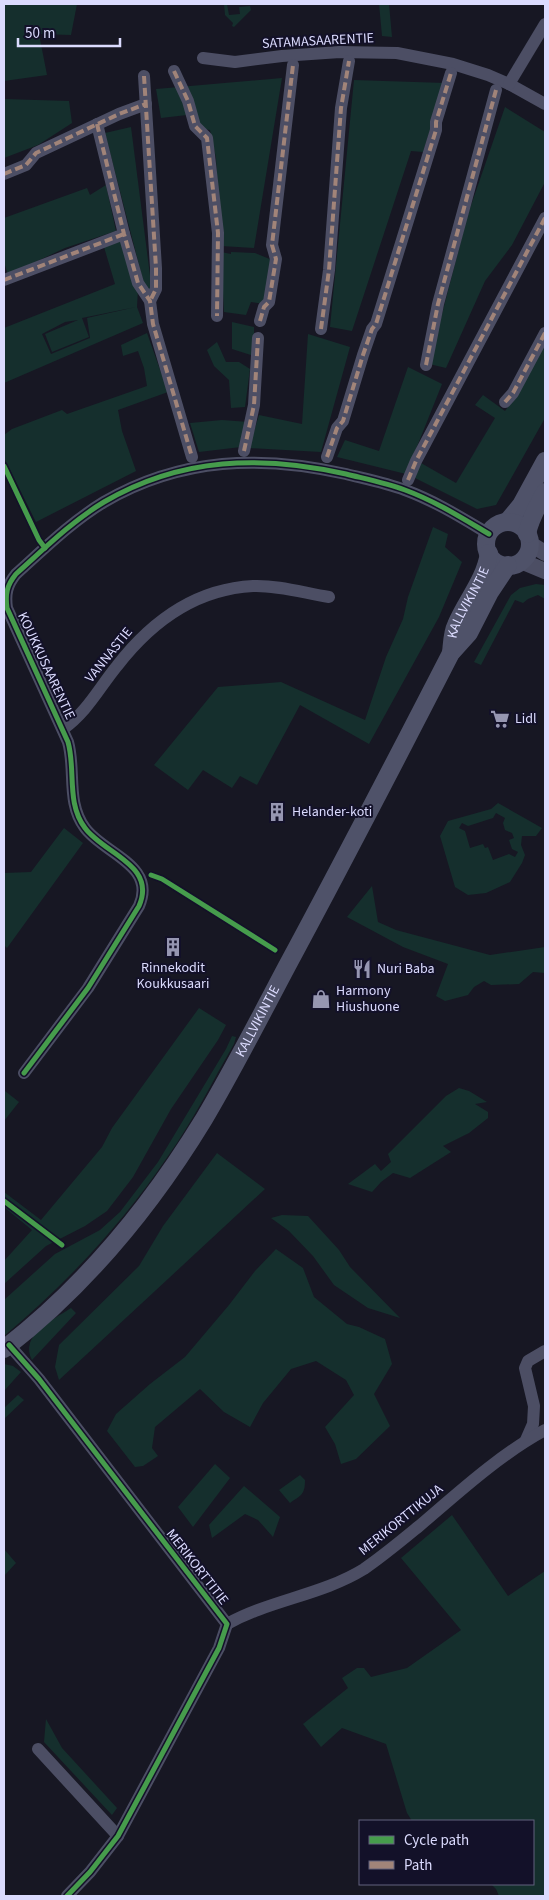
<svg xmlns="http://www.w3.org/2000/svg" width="549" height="1900" font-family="'Source Sans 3',sans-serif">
	<rect width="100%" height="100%" fill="#171723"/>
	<!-- green -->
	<g fill="#152f2d" fill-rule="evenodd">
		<polygon points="4,4 77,4 71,35 39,34 47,75 4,81"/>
		<polygon points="224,4 227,4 229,15 240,14 239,7 250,6 251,10 234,27 232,26 233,23 225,15"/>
		<polygon points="379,4 389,4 392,37 382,36"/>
		<polygon points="282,78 254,248 221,246 216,158 210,130 191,127 187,115 161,118 156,89"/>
		<polygon points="354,80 445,83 423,152 411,151 352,331 330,327"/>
		<polygon points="4,99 69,101 72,123 38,145 4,158"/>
		<polygon points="505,107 545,132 545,182 512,245 485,281 446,368 429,364 468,214"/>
		<polygon points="131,127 152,291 145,288 105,133"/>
		<polygon points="106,185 116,231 65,248 8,275 4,262 4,218 87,188 90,195"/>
		<path d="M121 241 138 289 137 307 143 323 4 383V328L115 284 104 247ZM136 307 87 318 90 338 51 354 42 334 65 322 78 320 45 334 52 352 89 337 82 318Z"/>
		<polygon points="221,252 231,254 231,252 255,253 272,260 265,304 251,302 246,315 224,312"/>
		<polygon points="232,322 254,327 254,356 232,349"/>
		<polygon points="147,333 168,392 118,410 122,431 136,471 36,522 4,458 4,435 12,429 62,410 67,414 147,386 144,368 138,351 123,356 121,345"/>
		<polygon points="308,334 350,347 321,452 249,448 259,415 302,424"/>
		<polygon points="545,340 545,418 496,505 477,509 413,477 421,463 456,483 495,418 475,405 483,395 505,411 513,400"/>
		<polygon points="217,342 226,362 239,362 250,369 245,407 231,408 229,380 214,366 207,350"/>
		<polygon points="408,367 442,384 406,474 337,457 345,440 379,451"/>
		<polygon points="222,420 249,422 241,447 199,452 190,423"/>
		<polygon points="433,527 448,534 445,547 462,562 439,617 369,744 300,705 257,785 240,776 232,788 203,770 188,790 154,765 218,687 281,682 365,720 386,657 403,619 408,597"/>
		<polygon points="536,584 545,585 545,599 538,595 528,599 523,603 515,600 481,665 474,662 511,595 520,588"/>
		<path d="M498 803 542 828 536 836H522L521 845 525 855 522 863 510 882 486 893 468 895 455 887 440 836 448 821 491 809ZM496 813 505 818 503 823 505 830 512 833 514 838 509 840 512 849 518 852 515 857 509 854 493 860 488 847 485 848 483 844 470 848 465 831 459 828 462 823 468 826 493 818Z"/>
		<polygon points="64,828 83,843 7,948 4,945 4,873 31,872"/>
		<polygon points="372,886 378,922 396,930 490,955 545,947 545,973 533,972 519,984 491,985 484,981 474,987 468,995 445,1001 436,996 448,964 403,947 347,917"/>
		<polygon points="199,1008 226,1025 218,1040 171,1109 133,1177 107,1211 85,1226 46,1246 4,1284 4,1261 32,1230 4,1207 4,1192 41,1220 102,1147 112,1128"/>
		<path d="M232 1036 236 1037 234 1044C212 1082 193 1121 168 1156 123 1223 66 1284 4 1336V1300L55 1254 100 1230 120 1212 158 1162 226 1049Z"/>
		<polygon points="459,1088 469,1091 487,1102 475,1104 488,1112 488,1118 469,1133 443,1146 451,1152 410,1178 393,1173 381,1182 372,1192 348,1184 375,1164 381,1171 391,1162 388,1154 446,1096"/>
		<polygon points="5,1091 19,1102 4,1121 4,1092"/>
		<polygon points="217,1153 265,1189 59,1380 55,1367 59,1345 139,1266 163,1226"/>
		<polygon points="282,1215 308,1216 339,1250 350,1267 400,1318 368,1308 334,1285 313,1256 289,1231 271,1218"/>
		<polygon points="276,1249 303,1268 314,1297 347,1324 359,1327 385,1339 392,1364 374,1394 390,1426 356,1459 341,1464 335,1444 325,1427 354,1395 346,1380 316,1361 291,1369 263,1403 250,1427 224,1412 200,1389 155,1427 152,1448 158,1456 143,1466 135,1467 107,1431 116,1414 150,1384 185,1357 229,1305 255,1271"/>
		<path d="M71 1308 76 1313 32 1360C19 1335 53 1320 71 1308Z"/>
		<polygon points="4,1364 13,1366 21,1372 4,1391"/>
		<polygon points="18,1395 24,1400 4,1419 4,1408"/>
		<polygon points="215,1464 230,1478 193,1527 178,1507"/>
		<path d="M300 1475 305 1480C305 1495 301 1495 290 1503L279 1490Z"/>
		<polygon points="244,1486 280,1517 273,1537 258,1520 245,1514 212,1538 209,1525"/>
		<polygon points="452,1515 508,1596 545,1571 545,1896 499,1896 496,1889 491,1884 533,1884 533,1821 412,1821 407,1813 386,1744 342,1728 321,1747 303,1724 348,1688 342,1678 357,1668 364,1668 371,1677 407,1668 461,1630 401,1558"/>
		<polygon points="4,1549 16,1563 4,1576"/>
		<polygon points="46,1719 62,1748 117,1808 112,1815 44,1742"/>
	</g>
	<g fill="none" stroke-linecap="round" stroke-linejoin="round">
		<!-- minor -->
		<g stroke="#4c4e64" stroke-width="12">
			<polyline points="203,58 235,62 282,56 340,52 397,53 453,64 488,75 509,84 545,104"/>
			<polyline points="174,71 188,101 195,126 207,138 218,233 217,316"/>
			<polyline points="144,76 156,268 156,289 150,301"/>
			<polyline points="509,84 545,24"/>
			<polyline points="97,124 124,234 138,283 150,301 153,324 192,457"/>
			<polyline points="4,174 26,165 36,153 119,114 146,104"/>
			<polyline points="4,280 124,234"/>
			<polyline points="260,321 264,307 269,302 276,259 272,245 293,65"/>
			<polyline points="321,329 329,270 341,108 349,61"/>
			<polyline points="426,365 438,304 496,90"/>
			<polyline points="505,402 513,393 545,333"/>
			<polyline points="244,451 254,405 258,338"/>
			<polyline points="327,457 337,428 343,421 363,355 372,329 376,324 436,130 436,122 451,73"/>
			<polyline points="408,480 416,461 545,218"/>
			<path d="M63 729C87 712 99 688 117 666 151 622 195 589 253 586 278 585 304 593 329 597"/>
			<path d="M24 1073 88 988 139 906C157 865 104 854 85 828 66 803 76 770 68 742L7 608C5 594 7 585 16 574 44 549 71 522 104 502 181 457 262 455 346 474 366 479 386 483 405 490 435 501 462 518 489 534"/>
			<polyline points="9,1345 39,1379 227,1624 219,1648 118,1836 90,1872 67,1896"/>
			<polyline points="526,1440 533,1424 534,1406 525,1368 528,1361 545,1351"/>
			<path d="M227 1624C270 1600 322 1595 364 1569 383 1556 401 1541 418 1527 459 1492 499 1455 545 1430"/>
			<polyline points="38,1749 118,1836"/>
		</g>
		<!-- tertiary -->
		<g stroke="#4c4e64" stroke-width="16">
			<polyline points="529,543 545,553"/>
			<polyline points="521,561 545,571"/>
		</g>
		<!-- secondary -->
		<g stroke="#4f5269" stroke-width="18">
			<polyline points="507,522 521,505 545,461"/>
			<circle cx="508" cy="544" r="22"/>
			<path d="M527 534C530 518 538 506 545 492"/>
			<path id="s1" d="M451 653C452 644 452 633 456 625 466 601 485 580 489 553"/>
			<path id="s2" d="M4 1349C84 1287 151 1206 204 1119 233 1070 259 1019 286 968 342 864 397 758 451 653L469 633 490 592 508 565"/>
		</g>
		<!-- quiet -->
		<g stroke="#a18479" stroke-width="4" stroke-dasharray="8 4" stroke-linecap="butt">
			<polyline points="174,71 188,101 195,126 207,138 218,233 217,316"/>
			<polyline points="144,76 156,268 156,289 150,301"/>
			<polyline points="97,124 124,234 138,283 150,301 153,324 192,457"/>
			<polyline points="4,174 26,165 36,153 119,114 146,104"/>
			<polyline points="4,280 124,234"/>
			<polyline points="260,321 264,307 269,302 276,259 272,245 293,65"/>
			<polyline points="321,329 329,270 341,108 349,61"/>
			<polyline points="426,365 438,304 496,90"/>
			<polyline points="505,402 513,393 545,333"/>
			<polyline points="244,451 254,405 258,338"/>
			<polyline points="327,457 337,428 343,421 363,355 372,329 376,324 436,130 436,122 451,73"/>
			<polyline points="408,480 416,461 545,218"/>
		</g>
		<!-- cycleway casing -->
		<g stroke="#131129" stroke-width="8">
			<g id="cycleway">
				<polyline points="4,466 39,540 45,548"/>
				<polyline points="151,875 162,879 275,950"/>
				<path d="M24 1073 88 988 139 906C157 865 104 854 85 828 66 803 76 770 68 742L7 608C5 594 7 585 16 574 44 549 71 522 104 502 181 457 262 455 346 474 366 479 386 483 405 490 435 501 462 518 489 534"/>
				<polyline points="4,1201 62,1245"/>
				<polyline points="9,1345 39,1379 227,1624 219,1648 118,1836 90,1872 67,1896"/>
			</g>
		</g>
		<!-- cycleway -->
		<use href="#cycleway" stroke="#469c4c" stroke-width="5"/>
	</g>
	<!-- icons -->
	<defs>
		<g id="supermarket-bare" transform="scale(1.5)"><path d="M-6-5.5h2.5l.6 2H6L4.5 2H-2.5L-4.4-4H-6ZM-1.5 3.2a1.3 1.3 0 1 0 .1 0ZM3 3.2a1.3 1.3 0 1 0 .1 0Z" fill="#9696b1" stroke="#131129" stroke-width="2.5" paint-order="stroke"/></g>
		<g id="building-bare" transform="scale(1.5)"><path d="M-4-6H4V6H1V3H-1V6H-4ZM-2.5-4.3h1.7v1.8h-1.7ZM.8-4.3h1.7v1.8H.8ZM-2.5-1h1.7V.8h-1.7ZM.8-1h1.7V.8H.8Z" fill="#9696b1" stroke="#131129" stroke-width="2.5" paint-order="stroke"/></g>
		<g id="restaurant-bare" transform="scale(1.5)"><path d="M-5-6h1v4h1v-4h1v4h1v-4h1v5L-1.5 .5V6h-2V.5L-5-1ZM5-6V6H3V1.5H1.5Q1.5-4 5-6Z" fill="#9696b1" stroke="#131129" stroke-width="2.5" paint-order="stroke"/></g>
		<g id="shop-bare" transform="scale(1.5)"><path d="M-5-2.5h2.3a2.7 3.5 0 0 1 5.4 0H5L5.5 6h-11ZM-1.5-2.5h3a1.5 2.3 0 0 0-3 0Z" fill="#9696b1" stroke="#131129" stroke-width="2.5" paint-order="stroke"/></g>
	</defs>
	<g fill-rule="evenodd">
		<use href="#supermarket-bare" x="500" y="719"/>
		<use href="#building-bare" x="277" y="812"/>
		<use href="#building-bare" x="173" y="947"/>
		<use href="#restaurant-bare" x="362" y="969"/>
		<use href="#shop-bare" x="321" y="999"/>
	</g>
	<g text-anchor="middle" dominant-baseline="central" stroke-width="4" stroke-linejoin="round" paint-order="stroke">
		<!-- street labels -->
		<g font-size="14" fill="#dbdbfe" stroke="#131129">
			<text transform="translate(318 41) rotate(-3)">SATAMASAARENTIE</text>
			<text stroke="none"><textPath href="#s1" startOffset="54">KALLVIKINTIE</textPath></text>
			<text transform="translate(109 655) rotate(-51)">VANNASTIE</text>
			<text transform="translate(46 666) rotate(65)">KOUKKUSAARENTIE</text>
			<text stroke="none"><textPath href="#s2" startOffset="418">KALLVIKINTIE</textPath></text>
			<text transform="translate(401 1520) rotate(-39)">MERIKORTTIKUJA</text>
			<text transform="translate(197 1567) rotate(52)">MERIKORTTITIE</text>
		</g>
		<!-- poi labels -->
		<g font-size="14" fill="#dbdbfe" stroke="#131129" text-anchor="start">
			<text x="515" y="719">Lidl</text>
			<text x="292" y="812">Helander-koti</text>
			<text x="173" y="968" text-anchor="middle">Rinnekodit<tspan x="173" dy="16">Koukkusaari</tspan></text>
			<text x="377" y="969">Nuri Baba</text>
			<text x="336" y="991">Harmony<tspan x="336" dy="16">Hiushuone</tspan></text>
		</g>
	</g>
	<!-- border -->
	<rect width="549" height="1900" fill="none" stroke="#dbdbfe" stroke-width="10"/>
	<!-- legend -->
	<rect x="359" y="1820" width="175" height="65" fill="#131129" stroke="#63627e"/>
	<rect x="369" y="1836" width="25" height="8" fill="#469c4c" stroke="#63627e"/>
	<text x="404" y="1845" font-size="15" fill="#dbdbfe">Cycle path</text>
	<rect x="369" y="1861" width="25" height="8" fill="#a18479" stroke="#63627e"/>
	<text x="404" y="1870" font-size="15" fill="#dbdbfe">Path</text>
	<!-- scale -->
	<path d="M18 38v8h102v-8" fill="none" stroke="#dbdbfe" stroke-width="2.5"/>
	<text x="25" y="38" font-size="15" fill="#dbdbfe" stroke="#131129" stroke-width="4" paint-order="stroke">50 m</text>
</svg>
